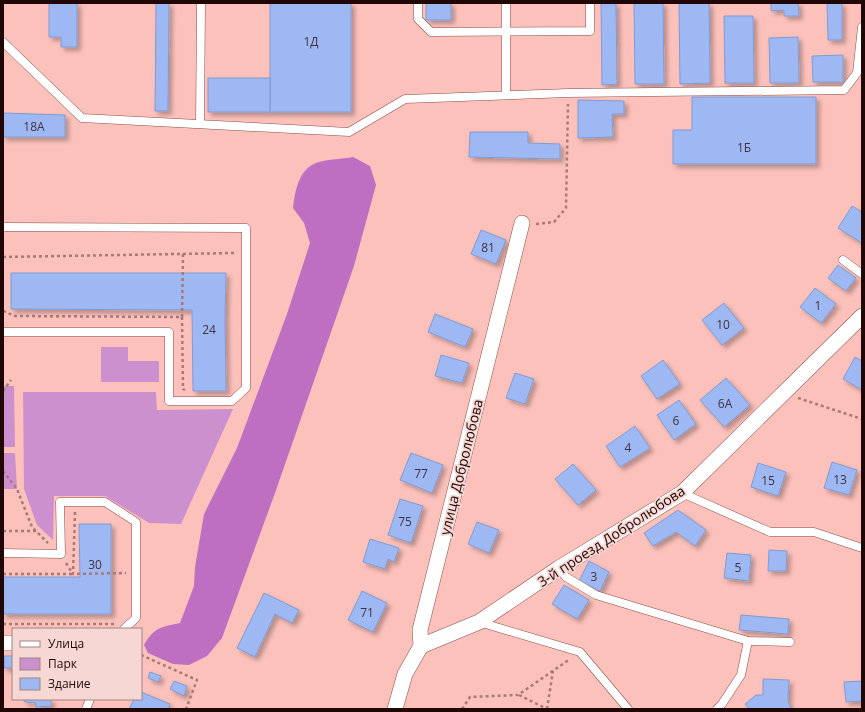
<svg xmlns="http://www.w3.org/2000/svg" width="865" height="712" font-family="'Open Sans',sans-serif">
	<defs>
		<filter id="shadow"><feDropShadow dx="3.5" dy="3.5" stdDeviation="2" flood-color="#0004"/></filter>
	</defs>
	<rect width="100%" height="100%" fill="#fdc1bb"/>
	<!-- green -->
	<g fill="#cd90cf">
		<polygon points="101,347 128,347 128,361 159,361 159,382 101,382"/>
		<polygon points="3,386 14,386 15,447 3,447"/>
		<polygon points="23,392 156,392 157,410 233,409 181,524 149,523 105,496 54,496 53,540 37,525 24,489"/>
		<polygon points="3,453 15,453 17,489 3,489"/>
	</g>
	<!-- forest -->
	<path fill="#bf6fc2" d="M353 157 370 166 376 185 354 266 275 493 222 638 207 656 189 665 173 664 148 653 144 645C154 627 162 627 180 623L194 586 195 567 204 514 237 448 287 314 310 243 304 223 293 208C295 191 299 167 319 162 329 159 342 159 353 157Z"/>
	<!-- building -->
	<g fill="#9eb8f3" stroke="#819ad1" filter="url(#shadow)">
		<polygon points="49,3 77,3 77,47 61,47 61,37 49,37"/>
		<polygon points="156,3 169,3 168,111 155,111"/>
		<rect x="270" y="3" width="81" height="109"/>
		<rect x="426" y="3" width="25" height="17"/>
		<polygon points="601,3 616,3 617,84 602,85"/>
		<polygon points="634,3 663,3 664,84 635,84"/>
		<polygon points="679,3 709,3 710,83 680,84"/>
		<polygon points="771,3 798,3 799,16 784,16 784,10 771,11"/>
		<polygon points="827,3 842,3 842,40 828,40"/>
		<polygon points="724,16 753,16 754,83 725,83"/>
		<polygon points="798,37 799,83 770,83 769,38"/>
		<polygon points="843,55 843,82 813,82 812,56"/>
		<rect x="208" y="78" width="62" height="34"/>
		<polygon points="692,97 816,97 816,164 673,164 673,130 692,130"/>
		<polygon points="578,100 624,101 624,114 612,114 613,137 578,138"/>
		<polygon points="3,113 65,115 65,137 3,137"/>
		<polygon points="470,132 528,132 528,143 560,144 560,159 469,157"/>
		<polygon points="852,206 862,212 862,243 838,228"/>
		<polygon points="481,230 506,240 496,264 471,254"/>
		<polygon points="838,265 856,278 846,291 828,278"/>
		<polygon points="11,273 226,273 225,317 226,391 193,391 192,310 11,309"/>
		<polygon points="815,288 836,304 821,323 800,307"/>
		<polygon points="724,303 744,328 722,345 702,320"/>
		<polygon points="435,314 473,329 465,347 428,332"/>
		<polygon points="441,355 469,363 462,383 435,376"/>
		<polygon points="855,357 862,361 862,390 843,379"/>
		<polygon points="663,360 680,384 657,399 641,376"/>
		<polygon points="515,373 534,379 525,404 506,398"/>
		<polygon points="726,378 750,405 724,427 700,400"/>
		<polygon points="679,400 696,424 674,440 657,415"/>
		<polygon points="635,426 650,448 620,467 606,446"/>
		<polygon points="411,453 443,465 432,493 400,480"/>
		<polygon points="832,462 857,470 849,495 824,488"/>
		<polygon points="758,463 786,472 778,496 751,487"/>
		<polygon points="573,464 596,490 578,505 555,479"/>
		<polygon points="400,499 423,506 411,543 388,535"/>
		<polygon points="678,510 706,530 695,546 676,532 653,546 644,533"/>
		<polygon points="477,522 499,530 489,553 468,544"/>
		<polygon points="79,524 111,524 111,614 3,614 3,577 80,577"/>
		<polygon points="370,539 399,548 394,562 388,559 385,569 363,562"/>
		<polygon points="769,550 787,551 786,571 768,571"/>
		<polygon points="727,553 751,555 749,581 724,578"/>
		<polygon points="589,561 609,572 600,591 579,581"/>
		<polygon points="564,585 589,600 577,619 552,604"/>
		<polygon points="362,591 387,603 373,632 348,620"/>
		<polygon points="264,593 299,610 292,623 275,614 255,657 237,648"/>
		<polygon points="741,615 789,619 788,634 739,630"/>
		<rect x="4" y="656" width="9" height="12"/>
		<polygon points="150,672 161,676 158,682 148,678"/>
		<polygon points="763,679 789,680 788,701 791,709 749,709 745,704 756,695 763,695"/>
		<polygon points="174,681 187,686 184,696 170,689"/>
		<polygon points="862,681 862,701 846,702 844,682"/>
		<polygon points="141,692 170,704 168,709 129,709 134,699 141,699"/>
		<polygon points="23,699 51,699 51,706 36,707 36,703 25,702"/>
	</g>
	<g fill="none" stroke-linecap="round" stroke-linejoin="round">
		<!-- lane casing -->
		<g stroke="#8c4c47" stroke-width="9">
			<g id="lane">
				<polyline points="418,3 418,19 431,32 590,31 590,3"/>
				<polyline points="3,42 82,118 349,132 405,99 568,93 844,90 857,73 862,27"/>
				<polyline points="506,95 506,3"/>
				<polyline points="200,124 201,3"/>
				<polyline points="3,227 246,228 246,388 232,401 169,401 169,332 3,332"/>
				<polyline points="843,260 862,274"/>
				<polyline points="682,493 770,532 814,532 862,548"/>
				<polyline points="3,553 61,554 60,502 105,502 136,522 136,618 124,629"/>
				<polyline points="559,568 566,577 596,595 748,641 790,642"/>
				<polyline points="479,622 580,652 628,709"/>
				<polyline points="86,709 90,699"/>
				<polyline points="717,709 722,704 741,675 748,641"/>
			</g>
		</g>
		<!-- street casing -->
		<g stroke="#8c4c47" stroke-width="16">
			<g id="street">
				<polyline points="3,643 13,643"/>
				<polyline points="421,646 479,622 559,568 682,493 862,316"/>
				<polyline points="395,709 405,674 421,646 420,630 522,223"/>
			</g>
		</g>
		<!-- path -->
		<g stroke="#a87a76" stroke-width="2.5" stroke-dasharray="3 3" stroke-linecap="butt">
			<polyline points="536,224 554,222 566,208 568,104"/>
			<polyline points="3,257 235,253"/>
			<polyline points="3,311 15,316 182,317 183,389 185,390"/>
			<polyline points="182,317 183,254"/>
			<polyline points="3,391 11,380"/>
			<polyline points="798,398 862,419"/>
			<polyline points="3,471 17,489 32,527 48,543"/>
			<polyline points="75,512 73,574 126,573"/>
			<polyline points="3,531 36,531"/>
			<polyline points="66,563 73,574"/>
			<polyline points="3,574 73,574"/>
			<polyline points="3,624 114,624"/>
			<polyline points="141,655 197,680 186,709"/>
			<polyline points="519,695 547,709"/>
			<polyline points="462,709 470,697 518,695 570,659"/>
			<polyline points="547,709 553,671"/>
		</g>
		<!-- lane -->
		<use href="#lane" stroke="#fff" stroke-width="8"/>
		<!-- street -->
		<use href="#street" stroke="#fff" stroke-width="15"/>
	</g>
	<g text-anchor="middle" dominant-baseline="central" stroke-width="3.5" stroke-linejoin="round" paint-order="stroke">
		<!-- number labels -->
		<g font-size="12" fill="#403341">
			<text x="311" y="41">1Д</text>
			<text x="34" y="126">18А</text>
			<text x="744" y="147">1Б</text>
			<text x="488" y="247">81</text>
			<text x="818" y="305">1</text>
			<text x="723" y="324">10</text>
			<text x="209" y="329">24</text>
			<text x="725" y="403">6А</text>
			<text x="676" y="420">6</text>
			<text x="628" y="447">4</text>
			<text x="421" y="473">77</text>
			<text x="840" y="479">13</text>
			<text x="768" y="480">15</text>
			<text x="405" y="521">75</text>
			<text x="95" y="564">30</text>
			<text x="738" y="567">5</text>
			<text x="594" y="576">3</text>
			<text x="367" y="612">71</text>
		</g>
		<!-- street labels -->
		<g font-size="14" fill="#200706" stroke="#f6d7d4">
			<text transform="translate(461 467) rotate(-76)">улица Добролюбова</text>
			<text transform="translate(611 536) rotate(-33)">3-й проезд Добролюбова</text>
		</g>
	</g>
	<!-- border -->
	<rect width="865" height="712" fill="none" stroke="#200706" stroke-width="8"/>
	<!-- legend -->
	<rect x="12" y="628" width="130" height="72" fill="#f6d7d4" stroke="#a08482"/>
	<rect x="20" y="641" width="20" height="6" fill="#ffffff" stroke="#a08482"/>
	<text x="48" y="648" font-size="12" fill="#200706">Улица</text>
	<rect x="20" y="658" width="20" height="12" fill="#cd90cf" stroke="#a08482"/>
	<text x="48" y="668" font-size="12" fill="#200706">Парк</text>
	<rect x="20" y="678" width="20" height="12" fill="#9eb8f3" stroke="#a08482"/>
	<text x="48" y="688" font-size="12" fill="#200706">Здание</text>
</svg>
